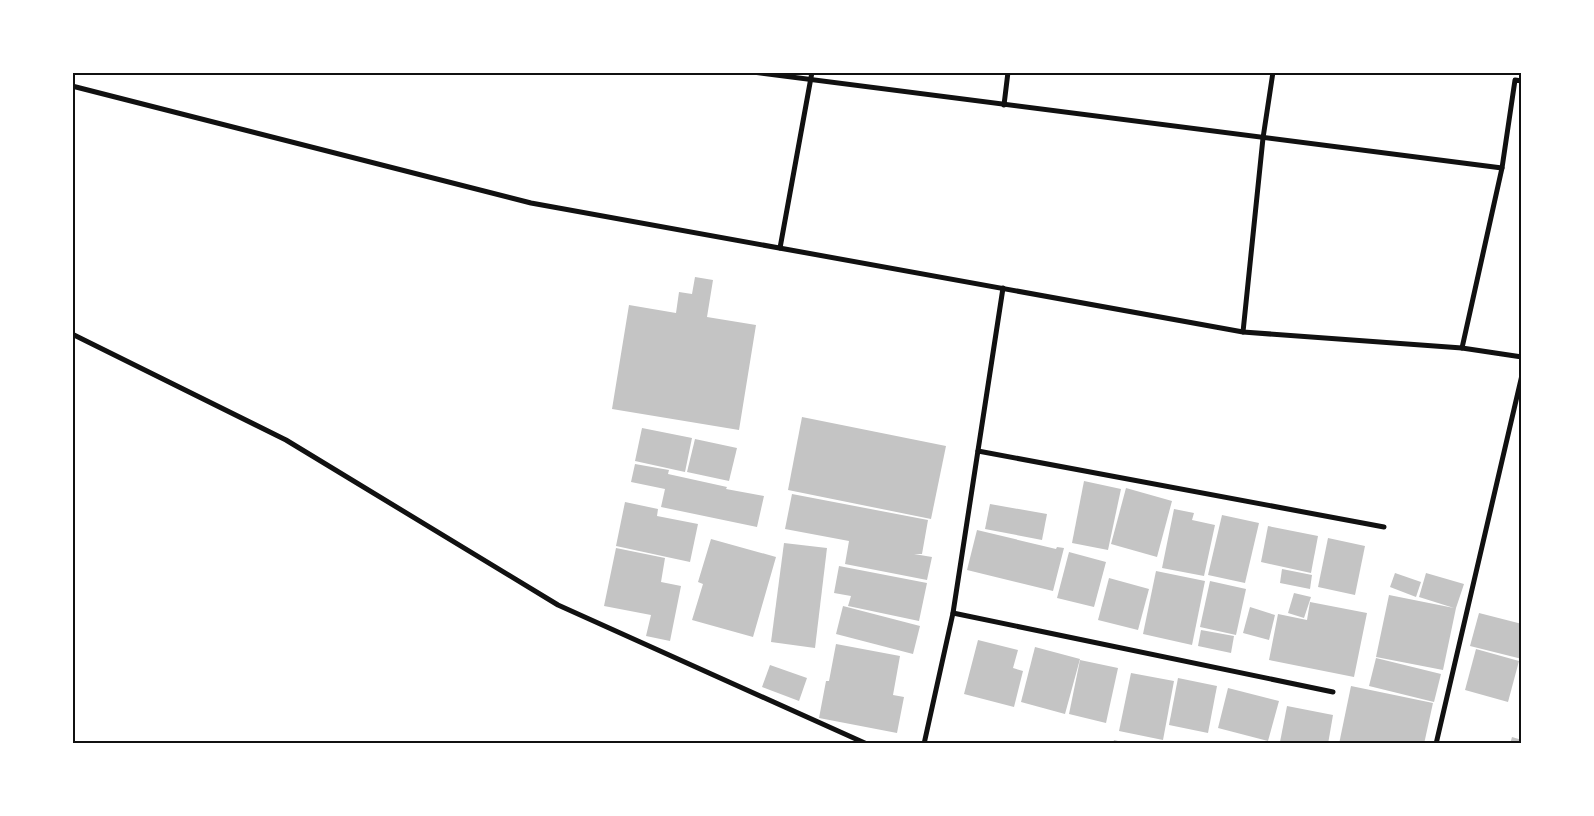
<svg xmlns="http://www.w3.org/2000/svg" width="1594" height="816" font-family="Figtree,sans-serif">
	<rect width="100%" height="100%" fill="#fff"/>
	<!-- building -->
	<g fill="#c4c4c4">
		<polygon points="695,277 713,280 707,317 756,325 739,430 612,409 629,305 676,313 679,292 692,294"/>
		<polygon points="802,417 946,446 931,519 788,490"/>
		<polygon points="642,428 692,438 685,472 635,461"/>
		<polygon points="695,439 737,448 729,481 687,472"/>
		<polygon points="635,464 669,470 668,474 727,487 726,489 764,496 757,527 661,507 665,489 631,482"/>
		<polygon points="1084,481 1121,489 1108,550 1072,543"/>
		<polygon points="1126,488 1172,501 1157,557 1111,544"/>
		<polygon points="792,494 928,520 922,554 914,554 932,557 927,580 845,564 849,541 785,529"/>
		<polygon points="625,502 658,509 657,516 698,524 690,562 616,546"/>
		<polygon points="990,504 1047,514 1042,540 985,529"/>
		<polygon points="1174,509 1194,513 1192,520 1215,525 1204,576 1162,568"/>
		<polygon points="1222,515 1259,523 1245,583 1208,575"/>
		<polygon points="1268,526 1318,536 1311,573 1261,562"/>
		<polygon points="977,530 1056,549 1057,547 1064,548 1053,591 967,570"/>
		<polygon points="1328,538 1365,546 1355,595 1318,587"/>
		<polygon points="711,539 776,557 753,637 692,620 703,584 698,582"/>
		<polygon points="784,543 827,548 815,648 771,642"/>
		<polygon points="616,548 665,558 661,582 681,586 670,641 646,636 651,615 604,606"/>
		<polygon points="1069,552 1106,562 1094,607 1057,598"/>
		<polygon points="839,566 927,583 919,621 848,606 851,596 834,593"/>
		<polygon points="1282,569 1312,575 1310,589 1280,583"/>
		<polygon points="1156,571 1205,581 1192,645 1143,634"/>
		<polygon points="1395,573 1421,582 1416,597 1390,587"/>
		<polygon points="1426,573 1464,584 1456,608 1443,670 1376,657 1389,595 1454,608 1419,597"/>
		<polygon points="1109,578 1149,589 1138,630 1098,620"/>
		<polygon points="1210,581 1246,589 1236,635 1200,627"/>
		<polygon points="1294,593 1311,597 1304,618 1288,613"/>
		<polygon points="1310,602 1367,613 1354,677 1269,660 1278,614 1307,620"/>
		<polygon points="843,606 920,626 913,654 836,634"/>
		<polygon points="1250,607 1275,615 1269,640 1243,633"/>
		<polygon points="1479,613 1522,624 1522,659 1470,646"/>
		<polygon points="1201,630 1234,636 1231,653 1198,646"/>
		<polygon points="978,640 1018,650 1013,668 1023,671 1014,707 964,694"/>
		<polygon points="836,644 900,656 893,695 904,697 897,733 819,718 826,681 829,681"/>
		<polygon points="1035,647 1080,659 1065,714 1021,702"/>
		<polygon points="1476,649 1519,661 1508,702 1465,690"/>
		<polygon points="1376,658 1441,674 1434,702 1369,686"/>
		<polygon points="1080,660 1118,668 1106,723 1069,714"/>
		<polygon points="770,665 807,678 799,701 762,687"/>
		<polygon points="1131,673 1174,681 1163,740 1119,731"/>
		<polygon points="1178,678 1217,686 1208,733 1169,725"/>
		<polygon points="1351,686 1433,703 1424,744 1339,744"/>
		<polygon points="1228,688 1279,701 1268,741 1218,728"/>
		<polygon points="1287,706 1333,715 1328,744 1289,744 1280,742"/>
		<polygon points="1512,737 1522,740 1522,744 1510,744"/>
		<polygon points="1114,740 1126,743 1126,744 1113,744"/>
	</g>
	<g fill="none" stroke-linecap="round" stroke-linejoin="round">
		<!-- minor -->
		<g stroke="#111" stroke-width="5">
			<polyline points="753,72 1502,168"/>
			<polyline points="72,86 531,203 1243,332 1462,348 1522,357"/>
			<polyline points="1004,105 1008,72"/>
			<polyline points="780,248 812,72"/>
			<polyline points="1243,332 1263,138 1273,72"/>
			<polyline points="72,334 286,440 558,605 867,744"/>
			<polyline points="1462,348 1502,168 1515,80 1522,81"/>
			<polyline points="978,451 1384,527"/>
			<polyline points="953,613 1333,692"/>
			<polyline points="924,744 953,613 1003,288"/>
			<polyline points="1436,744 1522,375"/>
		</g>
	</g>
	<!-- border -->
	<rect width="1594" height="816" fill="none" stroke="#ffffff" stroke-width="148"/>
	<rect x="74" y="74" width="1446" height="668" fill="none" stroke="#111" stroke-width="2"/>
</svg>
